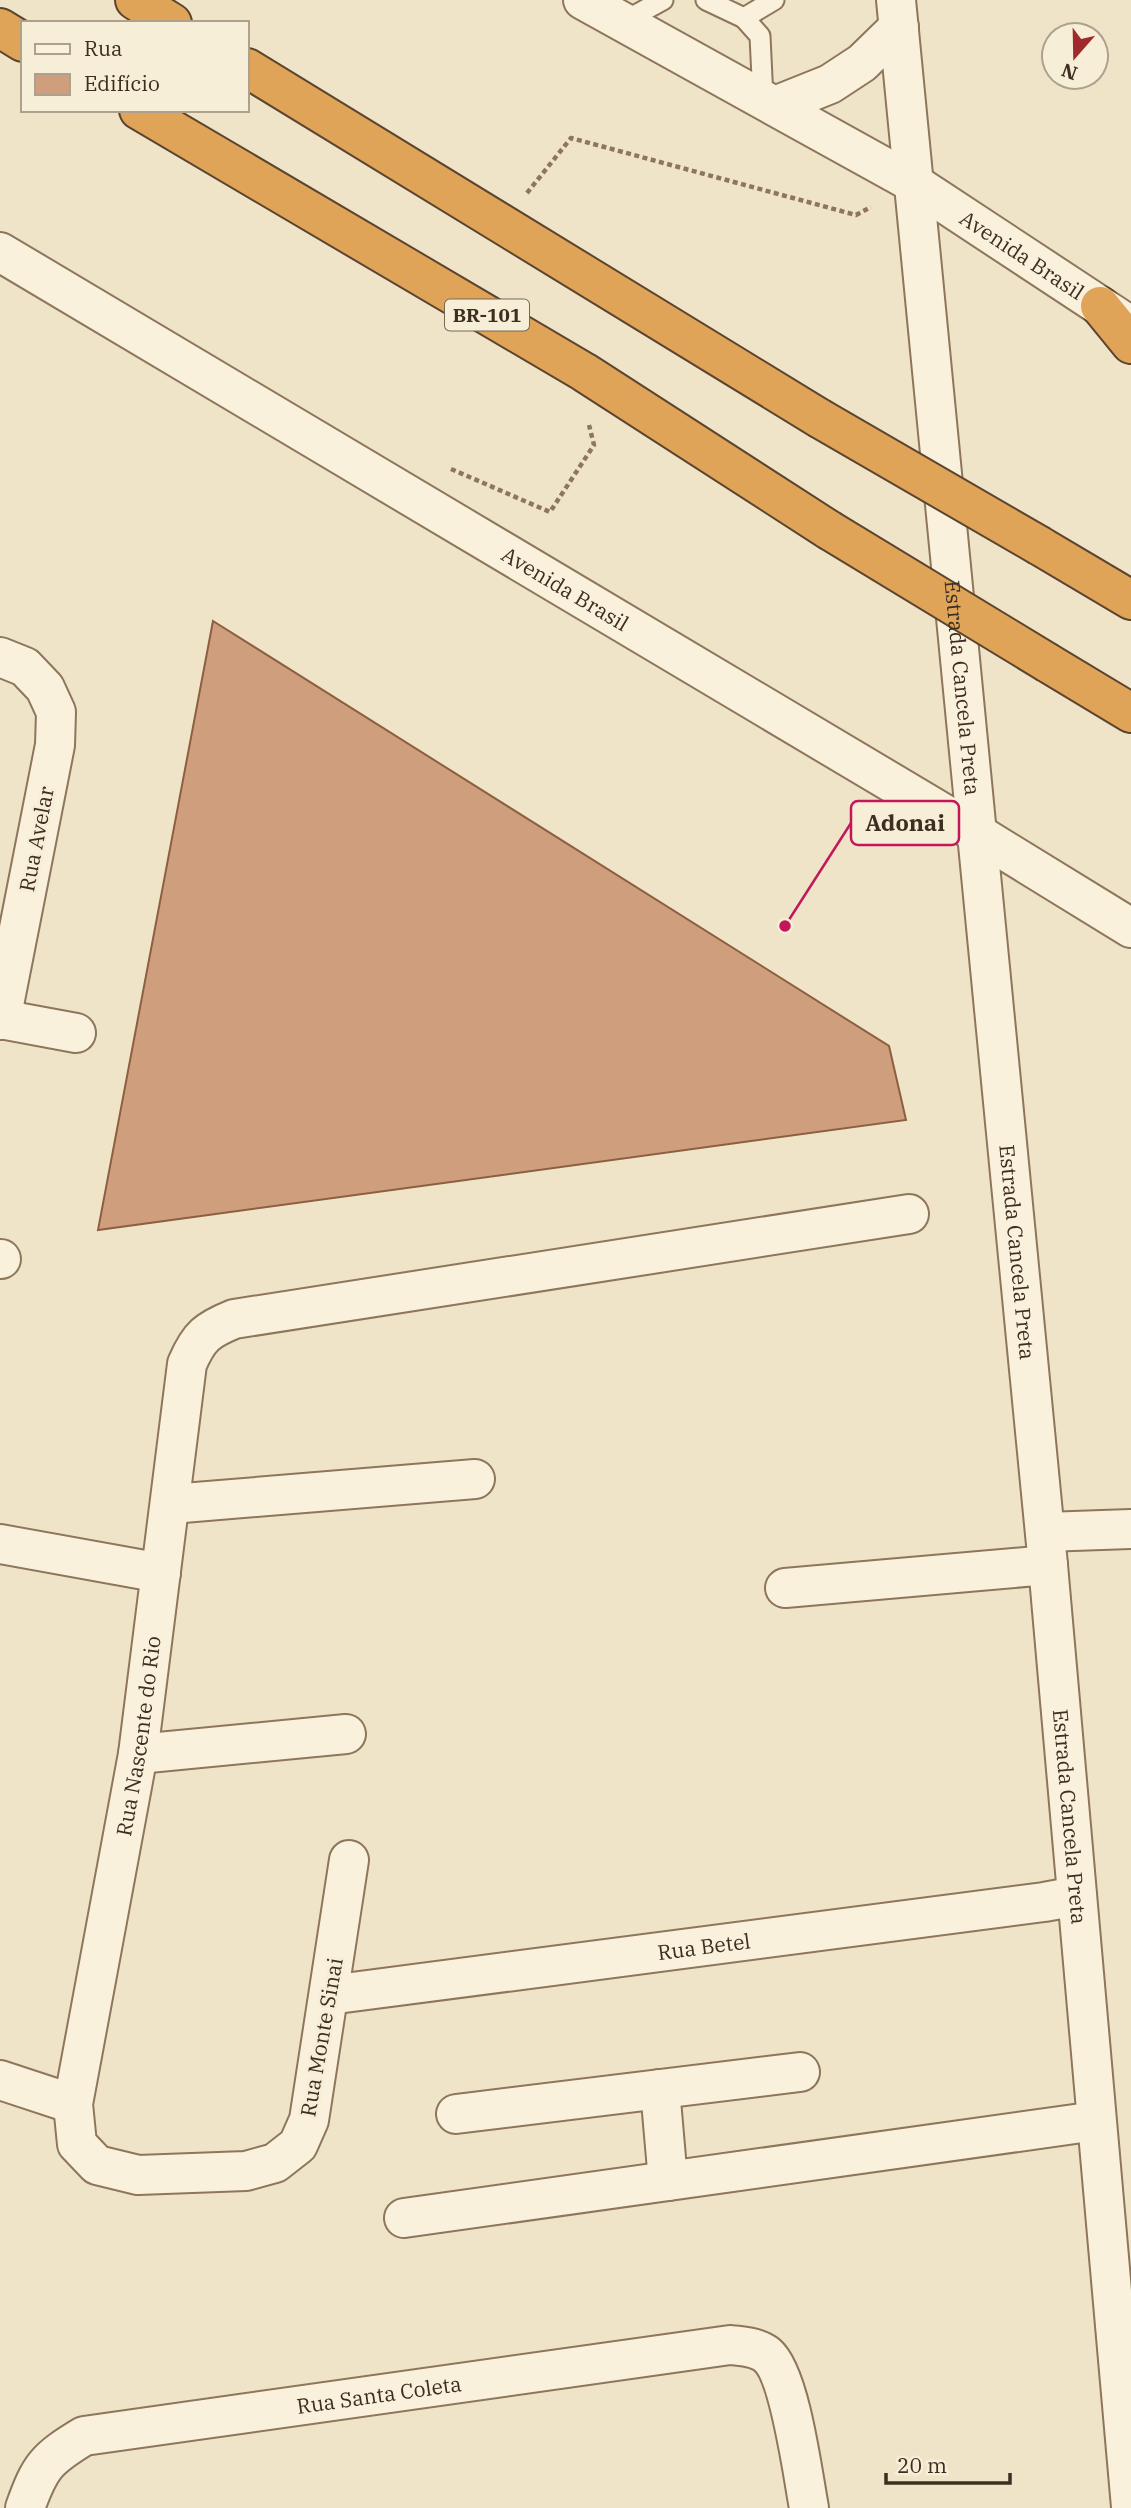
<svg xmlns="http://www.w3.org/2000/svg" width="1131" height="2508" font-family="'IBM Plex Serif',serif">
	<rect width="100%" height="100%" fill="#f0e4c8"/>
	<!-- building -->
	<polygon fill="#cf9f7d" stroke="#8d5f41" stroke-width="2" points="213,621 889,1046 906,1120 98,1230"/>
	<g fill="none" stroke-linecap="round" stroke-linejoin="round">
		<!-- service casing -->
		<g stroke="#8d765c" stroke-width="23">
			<g id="service">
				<polyline points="706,0 744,18 760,36 763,99"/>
				<polyline points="744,18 774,0"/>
				<polyline points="623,22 663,0"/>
			</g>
		</g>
		<!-- minor casing -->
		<g stroke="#8d765c" stroke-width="42">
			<g id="minor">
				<path id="s1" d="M583 0 915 184 1129 325"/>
				<path id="s2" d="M0 252 978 834"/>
				<polyline points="0,657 25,667 45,688 56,712 55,745 1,1020"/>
				<polyline points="0,1019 76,1033"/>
				<polyline points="0,1259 1,1259"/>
				<polyline points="171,1504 475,1479"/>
				<polyline points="1045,1532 1131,1529"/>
				<polyline points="0,1544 161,1573"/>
				<polyline points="785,1588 1048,1565"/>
				<polyline points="138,1754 346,1734"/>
				<path id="s3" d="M349 1860 309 2120 298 2145 275 2163 246 2171 138 2175 97 2165 77 2144 73 2104 138 1754 187 1364C199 1336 207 1330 234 1319L909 1214"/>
				<path id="s4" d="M329 1995 1044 1902 1077 1896"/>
				<polyline points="0,2080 73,2104"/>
				<polyline points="660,2089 668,2181"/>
				<polyline points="456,2114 800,2072"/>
				<polyline points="404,2218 1096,2121"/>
				<path id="s5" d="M25 2508C40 2466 46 2459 84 2436L730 2345C742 2346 757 2347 767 2355 790 2374 803 2476 809 2508"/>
			</g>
		</g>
		<!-- tertiary casing -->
		<g stroke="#8d765c" stroke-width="42">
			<g id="tertiary">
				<path id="s6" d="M896 0 1048 1565 1131 2507"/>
				<polyline points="775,106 830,84 862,63 899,27"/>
				<polyline points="978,834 1131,928"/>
			</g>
		</g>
		<!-- motorway casing -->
		<g stroke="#5b4430" stroke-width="42">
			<g id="motorway">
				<polyline points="135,0 172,23"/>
				<polyline points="0,28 23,42"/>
				<polyline points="247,68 819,418"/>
				<polyline points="139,110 584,372 829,530"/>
				<polyline points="1100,306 1131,344"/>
				<polyline points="1040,546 1131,600"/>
				<polyline points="1048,663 1131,713"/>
			</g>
		</g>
		<!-- path -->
		<g stroke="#8d765c" stroke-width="4.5" stroke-dasharray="5 3.5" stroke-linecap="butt">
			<polyline points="527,193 571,138 856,215 871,207"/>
			<polyline points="451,469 550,512 594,445 589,425"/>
		</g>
		<!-- service -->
		<use href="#service" stroke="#faf1dc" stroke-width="19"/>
		<!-- minor -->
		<use href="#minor" stroke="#faf1dc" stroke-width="38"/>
		<!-- tertiary -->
		<use href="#tertiary" stroke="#faf1dc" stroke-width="38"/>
		<!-- motorway -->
		<use href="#motorway" stroke="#e0a458" stroke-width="38"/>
		<!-- motorway-bridge casing -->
		<g stroke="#5b4430" stroke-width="42" stroke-linecap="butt">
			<g id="motorway-bridge">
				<polyline points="819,418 1040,546"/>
				<polyline points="829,530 1048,663"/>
			</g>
		</g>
		<!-- motorway-bridge -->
		<use href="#motorway-bridge" stroke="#e0a458" stroke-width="38"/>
	</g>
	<g text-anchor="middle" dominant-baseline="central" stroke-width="6" stroke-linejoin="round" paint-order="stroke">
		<!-- shield labels -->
		<rect fill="#f7eed8" stroke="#756857" stroke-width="2" x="445" y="299.5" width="84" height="31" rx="5"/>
		<g font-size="19" font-weight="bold" fill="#3d2e20">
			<text x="487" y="315">BR-101</text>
		</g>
		<!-- street labels -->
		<g font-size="21" fill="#3d2e20" stroke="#f7eed8">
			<text stroke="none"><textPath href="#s1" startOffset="508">Avenida Brasil</textPath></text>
			<text stroke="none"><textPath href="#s2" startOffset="658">Avenida Brasil</textPath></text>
			<text stroke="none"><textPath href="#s6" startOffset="691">Estrada Cancela Preta</textPath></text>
			<text transform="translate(36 839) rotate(-79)">Rua Avelar</text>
			<text stroke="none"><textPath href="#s6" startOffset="1258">Estrada Cancela Preta</textPath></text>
			<text stroke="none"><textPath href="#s3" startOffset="943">Rua Nascente do Rio</textPath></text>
			<text stroke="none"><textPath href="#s6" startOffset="1825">Estrada Cancela Preta</textPath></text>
			<text stroke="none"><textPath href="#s4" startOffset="378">Rua Betel</textPath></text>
			<text transform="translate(321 2037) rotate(-80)">Rua Monte Sinai</text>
			<text stroke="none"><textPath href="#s5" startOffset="394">Rua Santa Coleta</textPath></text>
		</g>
	</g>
	<!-- callouts -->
	<path fill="none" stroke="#c2185b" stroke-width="2.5" d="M785 926L851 823"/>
	<circle fill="#c2185b" stroke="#f7eed8" stroke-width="2.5" cx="785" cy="926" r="7"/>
	<rect fill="#f7eed8" stroke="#c2185b" stroke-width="2.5" x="851" y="801" width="108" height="44" rx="7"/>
	<g font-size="23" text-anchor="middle" font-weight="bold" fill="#3d2e20">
		<text x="905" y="831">Adonai</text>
	</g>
	<!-- legend -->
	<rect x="21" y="21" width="228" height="91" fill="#f7eed8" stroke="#ada18e" stroke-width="2"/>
	<rect x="35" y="44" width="35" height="10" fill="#faf1dc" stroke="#ada18e" stroke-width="2"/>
	<text x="84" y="56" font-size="21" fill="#3d2e20">Rua</text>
	<rect x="35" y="74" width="35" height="21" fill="#cf9f7d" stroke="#ada18e" stroke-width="2"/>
	<text x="84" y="91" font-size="21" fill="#3d2e20">Edifício</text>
	<!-- north arrow -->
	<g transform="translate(1075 56) rotate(200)"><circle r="33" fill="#f7eed8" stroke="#ada18e" stroke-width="2"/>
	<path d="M0-5L12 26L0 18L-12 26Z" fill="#9e2a2b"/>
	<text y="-10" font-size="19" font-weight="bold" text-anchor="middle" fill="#3d2e20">N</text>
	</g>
	<!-- scale -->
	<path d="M886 2473v10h124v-10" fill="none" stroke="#3d2e20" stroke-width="3.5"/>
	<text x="897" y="2473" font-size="21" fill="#3d2e20" stroke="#f7eed8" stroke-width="5" paint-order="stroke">20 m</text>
</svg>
